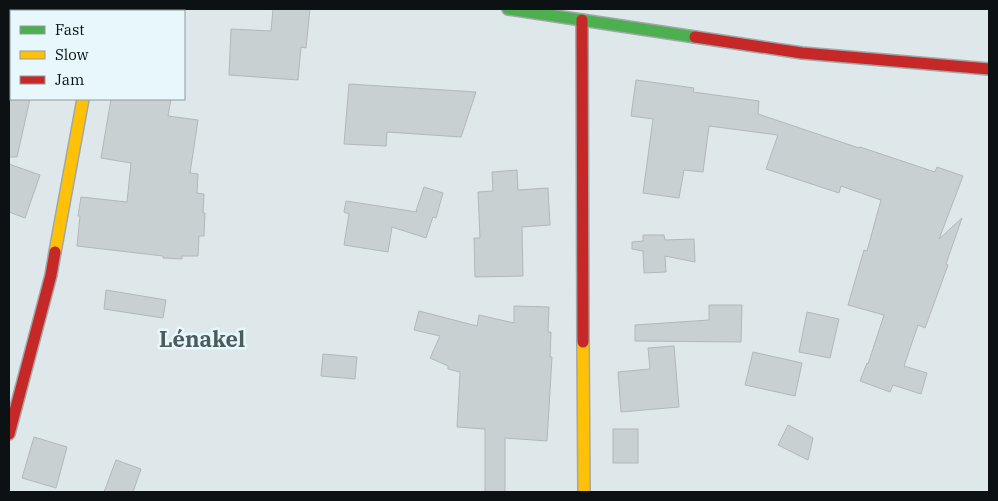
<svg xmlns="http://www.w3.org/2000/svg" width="998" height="501" font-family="'IBM Plex Serif',serif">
	<rect width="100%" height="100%" fill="#dee7e9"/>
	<!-- building -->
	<g fill="#c9d0d2" stroke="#b2b8ba">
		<polygon points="273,9 310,9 306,48 301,47 298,80 229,75 231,29 271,31"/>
		<polygon points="636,80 694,88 693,92 759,101 758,114 859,148 860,147 935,172 937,167 963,176 939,239 962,218 946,264 948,265 925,328 918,325 904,366 927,373 921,394 893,385 890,392 860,381 867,363 868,364 884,315 848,305 864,250 867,251 881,200 841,186 839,193 766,169 778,135 709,126 703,172 684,170 679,198 643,193 653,119 631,116"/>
		<polygon points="349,84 476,92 461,137 387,132 386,146 344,144"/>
		<polygon points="9,99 30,99 17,157 9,157"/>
		<polygon points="111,99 171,99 168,116 198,120 190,173 198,174 197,193 204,194 203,213 205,213 204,236 199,236 198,256 182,256 182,259 163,258 163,256 77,246 80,216 78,216 81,197 127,202 131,163 101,158"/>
		<polygon points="9,164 40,175 25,218 9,212"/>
		<polygon points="517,170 518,190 548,188 550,225 522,227 523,276 475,277 474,238 480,238 478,192 493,191 492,172"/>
		<polygon points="424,187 443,193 436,218 433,217 426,238 392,227 388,252 344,245 349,214 344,212 346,201 417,212 416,211"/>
		<polygon points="643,235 664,235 665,240 694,239 695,262 665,256 666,272 644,273 643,251 632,249 632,242 643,241"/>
		<polygon points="106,290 166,300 163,318 104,309"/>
		<polygon points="709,305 742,305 741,342 635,341 635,325 709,320"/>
		<polygon points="514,306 549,307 548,332 551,332 550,357 552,357 547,441 505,438 505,492 485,492 485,429 457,427 460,372 448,369 448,366 430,358 440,336 414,330 419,311 477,326 479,315 514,323"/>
		<polygon points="807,312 839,319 830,358 799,352"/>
		<polygon points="674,346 679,407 621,412 618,372 650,369 648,348"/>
		<polygon points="753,352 802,363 795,396 745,385"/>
		<polygon points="323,354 357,357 355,379 321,376"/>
		<polygon points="788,425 813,438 808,460 778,445"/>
		<rect x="613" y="429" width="25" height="34"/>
		<polygon points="34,437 67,447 56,488 22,478"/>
		<polygon points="116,460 141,469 133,492 104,492"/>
	</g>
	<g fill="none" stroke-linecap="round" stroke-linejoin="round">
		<!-- street casing -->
		<g stroke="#a1a7a9" stroke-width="29">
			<polyline id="street" points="84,9 84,11"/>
		</g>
		<!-- fast casing -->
		<g stroke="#a1a7a9" stroke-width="14">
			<polyline id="fast" points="508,9 695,37"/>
		</g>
		<!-- slow casing -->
		<g stroke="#a1a7a9" stroke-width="14">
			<g id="slow">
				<polyline points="55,252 83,99"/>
				<polyline points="583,342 584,492"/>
			</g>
		</g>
		<!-- jam casing -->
		<g stroke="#a1a7a9" stroke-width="14">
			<g id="jam">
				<polyline points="582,20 583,342"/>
				<polyline points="695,37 802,53 989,69"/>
				<polyline points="9,434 51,275 55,252"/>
			</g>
		</g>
		<!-- street -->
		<use href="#street" stroke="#fafbfc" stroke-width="26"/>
		<!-- fast -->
		<use href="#fast" stroke="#4caf50" stroke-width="11"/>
		<!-- slow -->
		<use href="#slow" stroke="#ffc107" stroke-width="11"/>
		<!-- jam -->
		<use href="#jam" stroke="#c62828" stroke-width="11"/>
	</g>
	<g text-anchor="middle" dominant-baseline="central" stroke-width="5" stroke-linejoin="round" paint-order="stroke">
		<!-- town labels -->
		<g font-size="22" font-weight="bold" fill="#4d5b5d" stroke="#e7f7fb">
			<text x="202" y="338">Lénakel</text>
		</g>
	</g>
	<!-- border -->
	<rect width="998" height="501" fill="none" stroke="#0c1113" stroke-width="20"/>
	<!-- legend -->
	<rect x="10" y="10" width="175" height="90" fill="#e7f7fb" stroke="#8f9b9e"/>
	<rect x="20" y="26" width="25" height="8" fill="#4caf50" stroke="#8f9b9e"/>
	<text x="55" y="35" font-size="15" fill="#0c1113">Fast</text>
	<rect x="20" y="51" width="25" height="8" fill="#ffc107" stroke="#8f9b9e"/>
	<text x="55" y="60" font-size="15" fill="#0c1113">Slow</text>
	<rect x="20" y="76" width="25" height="8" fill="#c62828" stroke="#8f9b9e"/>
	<text x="55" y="85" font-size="15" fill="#0c1113">Jam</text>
</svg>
